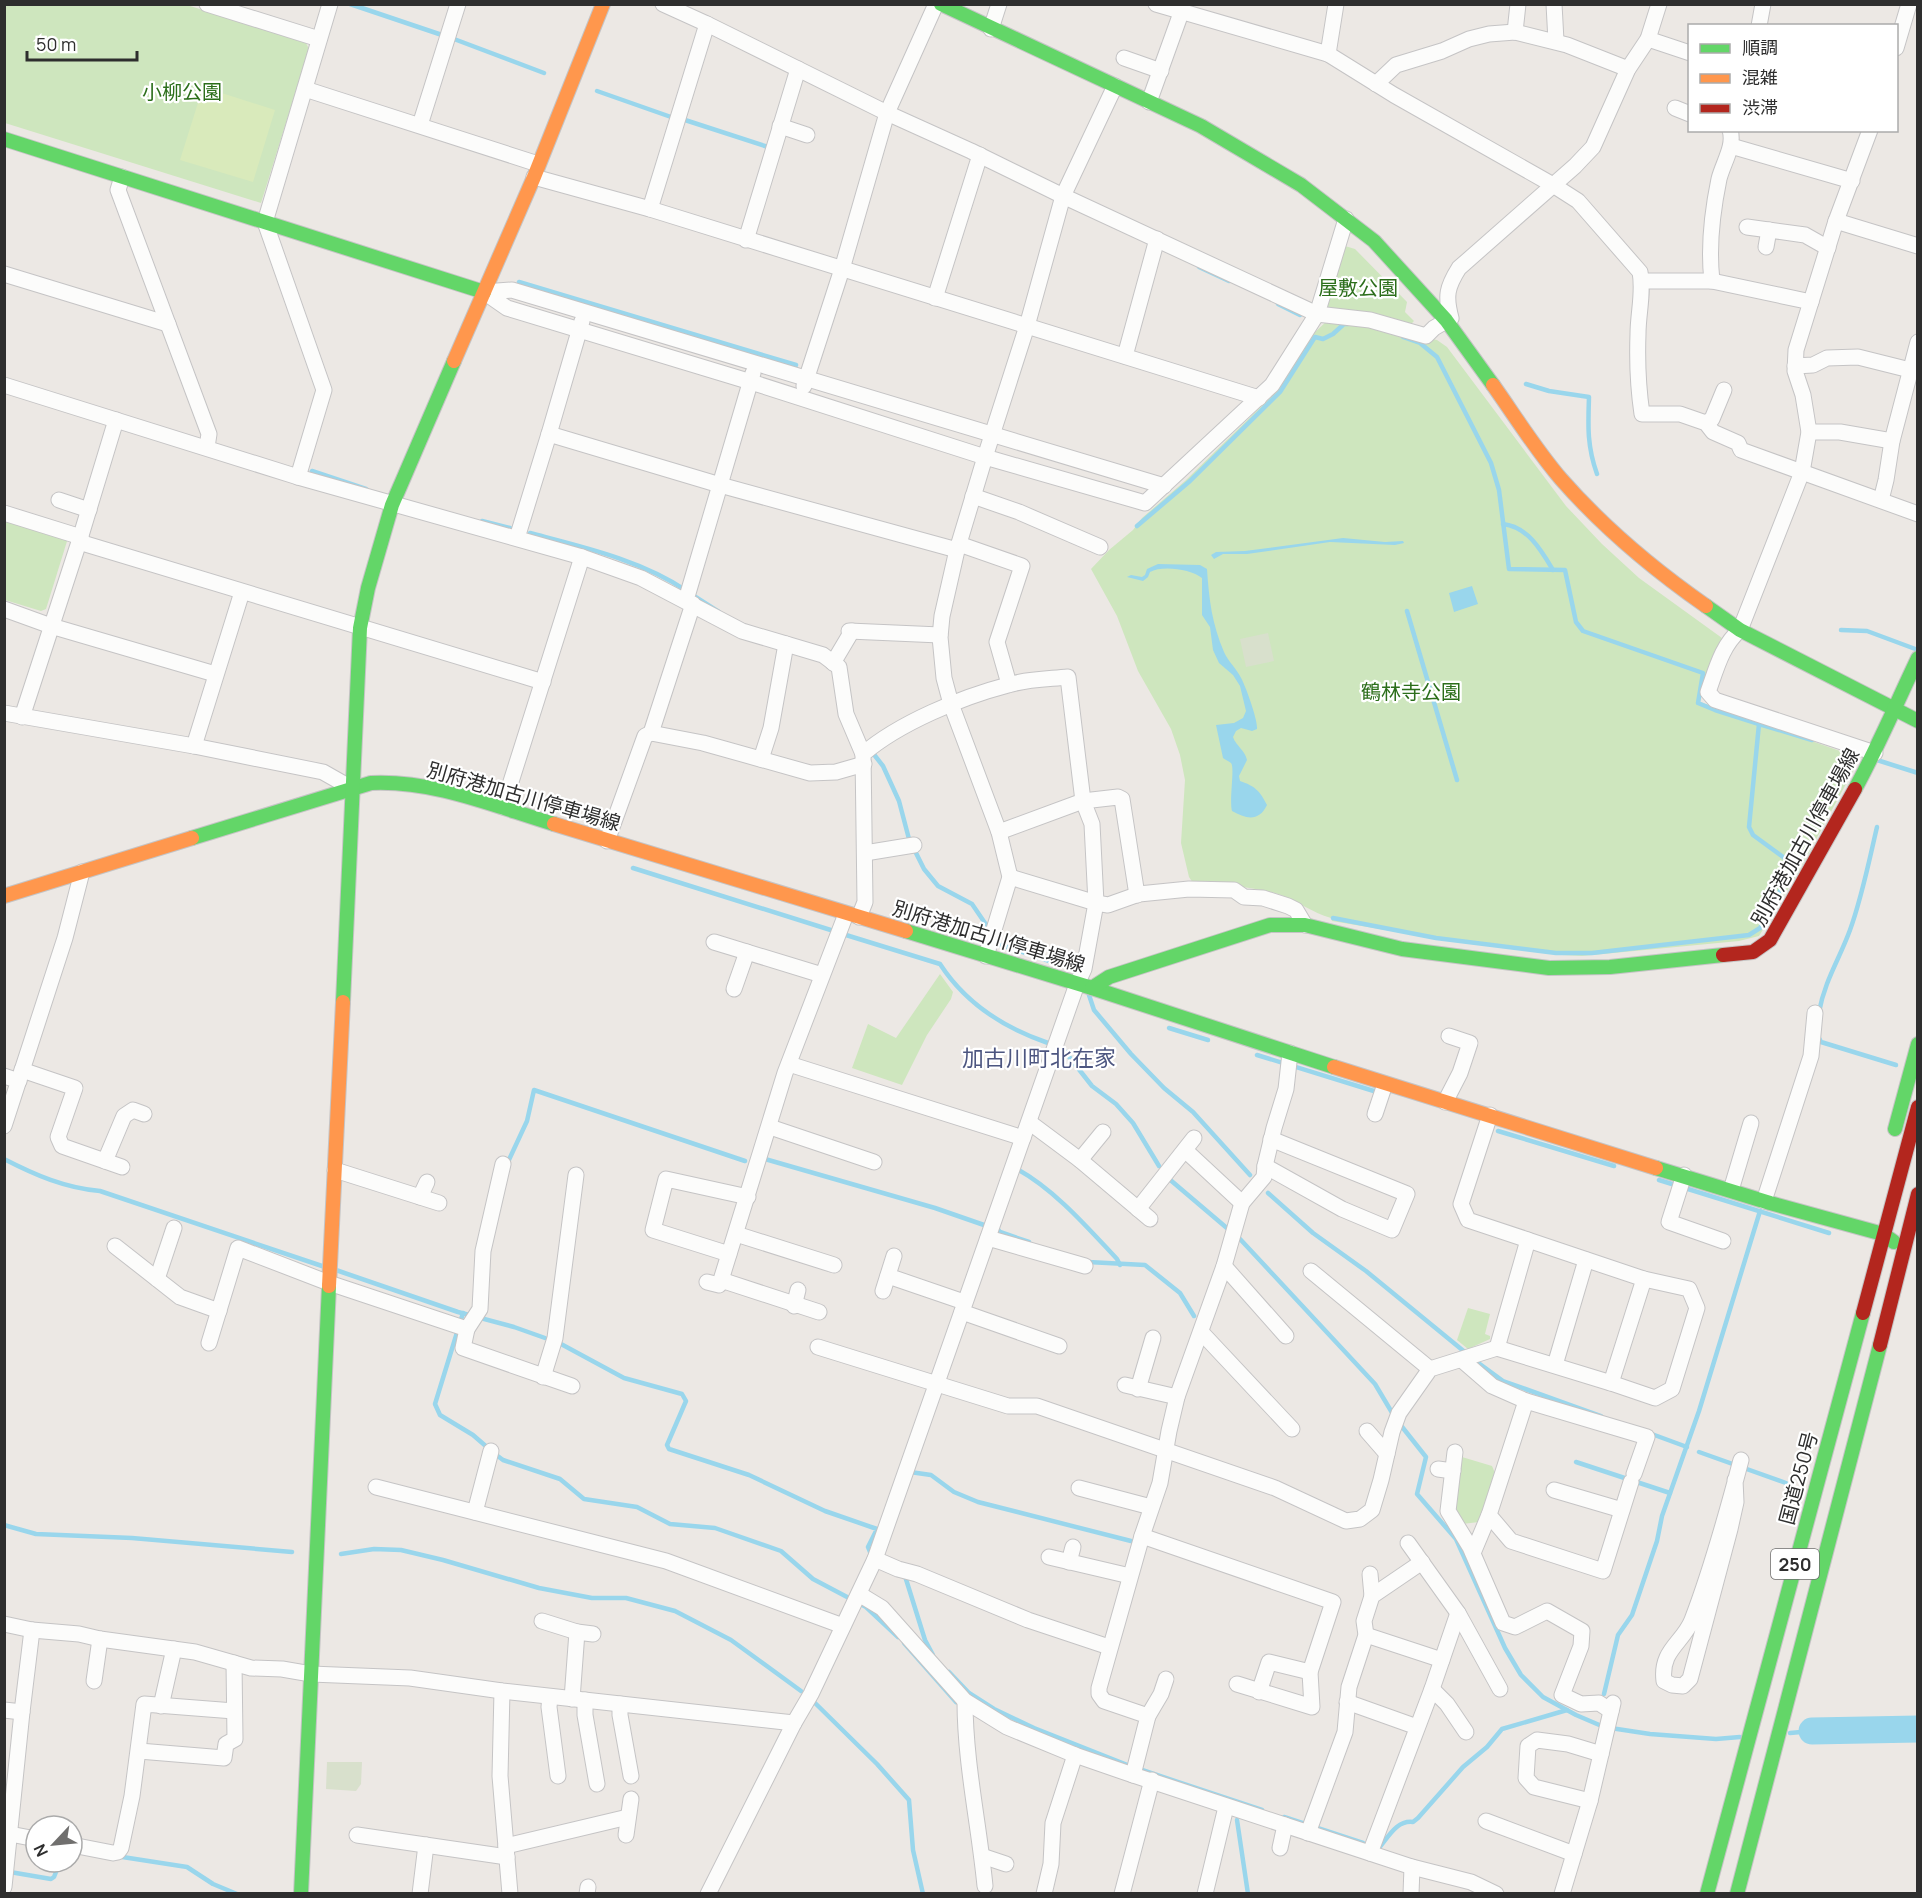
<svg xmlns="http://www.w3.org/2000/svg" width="1922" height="1898" font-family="Manrope,'Noto Sans JP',sans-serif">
	<rect width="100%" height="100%" fill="#ece8e4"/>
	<!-- green -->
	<g fill="#cee6be">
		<polygon points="4,5 187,5 306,43 309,49 261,203 5,123"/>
		<polygon points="1345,246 1355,249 1407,302 1405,312 1414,321 1409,326 1324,310"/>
		<path d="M1329 319 1437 340 1447 347 1566 506 1602 544 1639 578 1722 638 1708 669 1700 702 1860 758 1799 871 1759 936 1739 941 1582 956 1562 955 1433 938 1332 921 1331 918C1312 913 1297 900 1278 894 1251 886 1221 885 1193 883L1189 877 1181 843 1185 780 1180 755 1171 729 1138 671 1117 616 1091 569 1109 550 1133 530 1142 518 1185 481 1277 391 1313 334Z"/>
		<polygon points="4,519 68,538 46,609 41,611 5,600"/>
		<polygon points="940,974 953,992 951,999 927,1035 902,1085 852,1068 868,1024 896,1038"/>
		<polygon points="1468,1308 1490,1314 1485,1334 1490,1336 1490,1339 1468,1349 1457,1340"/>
		<polygon points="1462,1457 1492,1466 1495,1473 1479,1522 1462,1524 1454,1511"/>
	</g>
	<!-- cemetery -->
	<g fill="#d8e0cc">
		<polygon points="1268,633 1274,661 1246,667 1240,639"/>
		<polygon points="327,1762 362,1762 361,1784 356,1791 326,1789"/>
	</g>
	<!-- pitch -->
	<polygon fill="#d9eabb" points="203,87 275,110 253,182 180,160"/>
	<!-- water -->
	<g fill="#99d6ec">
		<polygon points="1343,538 1385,542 1403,541 1404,543 1395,545 1330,542 1247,554 1223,554 1214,559 1211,555 1216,552 1245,551"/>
		<path d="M1158 564 1200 565 1207 569C1209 600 1212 624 1224 652 1228 661 1235 667 1240 676 1245 684 1258 720 1257 729L1252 731 1241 728 1236 731 1233 737C1236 746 1245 750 1247 760L1239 776 1240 781C1255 786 1260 791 1267 805 1259 822 1246 819 1232 811 1229 800 1235 767 1231 763 1229 761 1225 760 1223 758L1216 725 1234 723 1243 718 1246 711 1240 686 1233 675 1219 663 1213 650 1210 627 1202 615V578C1191 569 1162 565 1150 572L1148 577 1143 581 1127 577 1131 575 1142 577 1145 575 1147 569Z"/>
		<polygon points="1472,586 1478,604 1454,612 1449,593"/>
	</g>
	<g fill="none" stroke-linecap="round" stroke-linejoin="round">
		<!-- stream -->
		<g stroke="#99d6ec" stroke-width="4.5">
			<polyline points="350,4 442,35"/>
			<polyline points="454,39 544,73"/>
			<polyline points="597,91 671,117"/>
			<polyline points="685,120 768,147"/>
			<polyline points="1199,267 1229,281"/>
			<polyline points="519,282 796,365"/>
			<polyline points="1278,304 1300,315"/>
			<polyline points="1403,337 1420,343 1437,357 1491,463 1499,490 1509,569 1565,570 1576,622 1583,631 1703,673 1698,703 1715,710 1759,724"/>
			<path d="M1526 384 1549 391 1589 397C1588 426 1587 446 1597 474"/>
			<polyline points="312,471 366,489"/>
			<polyline points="482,521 510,528"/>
			<path d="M1503 524C1528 527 1541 550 1553 570"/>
			<polyline points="1137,526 1190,481 1280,392 1315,337 1323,339 1333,334 1344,324 1348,324"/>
			<path d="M530 533C583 547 641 560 687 591"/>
			<polyline points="694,596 719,612"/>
			<polyline points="1407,611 1457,780"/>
			<polyline points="1841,630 1867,631 1918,650"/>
			<polyline points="872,752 883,766 899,801 909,839 924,869 938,886 972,904 987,926"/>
			<polyline points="1877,760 1918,773"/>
			<polyline points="633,868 837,932"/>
			<polyline points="1333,918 1436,938 1556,953 1592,953 1749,935 1760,928 1794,865 1753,835 1749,827 1759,724 1812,740"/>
			<path d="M846 935 940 964C966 1004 1004 1028 1048 1043"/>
			<polyline points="1001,945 1079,971"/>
			<polyline points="1089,995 1094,1010 1131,1054 1164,1088 1193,1112 1250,1175"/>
			<path d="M1819 1012C1825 980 1839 960 1850 930 1862 897 1869 861 1877 827"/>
			<polyline points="1169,1028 1208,1040"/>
			<polyline points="1818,1036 1821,1042 1896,1065"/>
			<polyline points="1063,1049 1092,1086 1116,1104 1133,1123 1159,1166"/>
			<polyline points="1257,1055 1377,1092"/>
			<polyline points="1498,1131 1614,1166"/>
			<path d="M4 1159C35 1175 65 1188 100 1191L325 1267"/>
			<polyline points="763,1162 765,1159 935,1208 984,1225"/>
			<polyline points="507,1164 527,1121 534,1090 745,1161"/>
			<path d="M1017 1169C1055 1190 1087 1227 1117 1259L1120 1265"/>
			<polyline points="1168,1178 1228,1229"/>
			<polyline points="1659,1180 1829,1233"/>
			<polyline points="1268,1193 1313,1233 1366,1271 1466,1353"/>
			<polyline points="997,1228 1000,1232 1029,1242"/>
			<polyline points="1240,1239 1375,1384 1394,1416"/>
			<polyline points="1088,1262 1145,1265 1180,1293 1194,1316"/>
			<polyline points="336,1270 458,1312 514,1327 545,1338"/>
			<polyline points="463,1313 435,1404 440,1415 473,1435 488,1448"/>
			<polyline points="561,1344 624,1378 682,1394 686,1401 667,1445 669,1449 749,1475 825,1511 877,1529 868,1547 870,1552"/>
			<polyline points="1473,1359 1503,1381 1601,1416"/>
			<polyline points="1399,1423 1426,1457 1417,1494 1456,1539 1505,1648 1521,1675 1543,1697 1576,1715 1604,1727 1650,1734 1716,1739 1740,1737"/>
			<polyline points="1649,1433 1687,1447"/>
			<polyline points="1699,1452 1786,1483"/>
			<polyline points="495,1454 503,1460 560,1479 584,1499 637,1507 670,1524 715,1528 781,1551 813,1579 866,1607 898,1637"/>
			<polyline points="1576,1462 1670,1493"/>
			<polyline points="910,1472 931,1475 954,1492 978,1502 1131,1541"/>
			<polyline points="4,1525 36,1534 132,1538 292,1552"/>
			<polyline points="341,1554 374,1549 401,1550 443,1560 539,1588 592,1598 626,1598 675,1611 731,1640 801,1691"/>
			<polyline points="905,1576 925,1640 933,1655"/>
			<polyline points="904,1643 956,1702"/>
			<polyline points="949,1672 969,1693 994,1709 1034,1728 1130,1766"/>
			<polyline points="1604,1694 1618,1635 1632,1615 1657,1541 1662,1516 1699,1411 1760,1211"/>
			<polyline points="814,1702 877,1764 909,1800 913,1850 923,1894"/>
			<polyline points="1790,1733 1812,1731"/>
			<polyline points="1142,1770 1262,1810"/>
			<polyline points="1284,1817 1363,1843"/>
			<polyline points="1237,1820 1248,1894"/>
			<path d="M1379 1848C1389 1836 1397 1820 1413 1822L1418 1818 1463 1767 1487 1747 1502 1729 1567 1710"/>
			<polyline points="116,1856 187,1867 213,1884 237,1894"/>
			<polyline points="10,1872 51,1879 54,1877 60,1862"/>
		</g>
		<!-- river -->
		<polyline stroke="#99d6ec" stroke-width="27" points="1812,1731 1918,1729"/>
		<!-- street casing -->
		<g stroke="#c5c4c5" stroke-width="17">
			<g id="street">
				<polyline points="207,4 319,39"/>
				<path d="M663 4 707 24 887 113 971 151 1063 196 1317 314 1370 320 1426 336 1434 328 1451 318C1445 296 1447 287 1459 268L1575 166 1593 147 1628 69 1648 39 1659 4"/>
				<path d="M1156 4 1328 54 1394 95 1553 185 1578 201 1640 272C1644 292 1638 313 1638 334 1637 361 1638 387 1642 414H1680L1706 423 1713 432 1738 443 1741 450 1918 514"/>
				<polyline points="1554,4 1556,41"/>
				<polyline points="1759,26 1763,4"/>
				<polyline points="991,29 999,4"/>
				<polyline points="1515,32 1518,4"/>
				<polyline points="1648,39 1690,53"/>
				<polyline points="1896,48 1909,4"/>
				<polyline points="1328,54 1336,4"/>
				<polyline points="1124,58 1161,71"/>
				<polyline points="1376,84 1396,65 1442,51 1469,39 1489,34 1515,32 1567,45 1628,69"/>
				<polyline points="305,89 538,164"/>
				<polyline points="1149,102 1181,13"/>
				<polyline points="1675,108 1690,114"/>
				<polyline points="420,125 458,4"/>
				<polyline points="780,126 807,135"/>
				<path d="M1870 130 1836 221 1796 350 1795 371 1803 395 1809 432 1802 472 1740 630C1722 645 1716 670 1708 692L1715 700 1875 753"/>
				<polyline points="1731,146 1852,181"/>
				<polyline points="122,177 118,190 209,434 207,447"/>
				<polyline points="534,177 650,209 1259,398"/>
				<polyline points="650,209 707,24"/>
				<polyline points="1836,221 1918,246"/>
				<polyline points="1747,227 1805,235 1828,248"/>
				<polyline points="746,240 798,69"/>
				<polyline points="1766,247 1769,230"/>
				<polyline points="4,274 168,324"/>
				<polyline points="1642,281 1712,281 1811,302"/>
				<path d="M1712 281C1708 247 1712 213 1719 179 1723 163 1735 146 1730 130"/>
				<polyline points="484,292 507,308 751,382 985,457 1145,503 1272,385 1317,314 1346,219"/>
				<polyline points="484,292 512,290 1164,486"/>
				<polyline points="935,298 980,155"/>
				<polyline points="1125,356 1157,239"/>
				<polyline points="1795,366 1813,365 1827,358 1858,357 1910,370"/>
				<polyline points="4,385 298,477 582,557 641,578 742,631 823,655 839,667 846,714 863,754"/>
				<polyline points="804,386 842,269 887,113 936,4"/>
				<polyline points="1706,423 1712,419 1724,390"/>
				<polyline points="1809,432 1840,432 1892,441"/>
				<polyline points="549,434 720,485 957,550"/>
				<polyline points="298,477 324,390 265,222 330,4"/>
				<polyline points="973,496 1019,512 1100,547"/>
				<polyline points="59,500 89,510"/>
				<polyline points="1881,500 1886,480 1892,441 1918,342"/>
				<polyline points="4,513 81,537"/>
				<polyline points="517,538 549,434 582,321"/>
				<polyline points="79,542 543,682"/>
				<polyline points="959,544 1022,566 997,642 1009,684"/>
				<polyline points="686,600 753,373"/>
				<polyline points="4,609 51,626 215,674"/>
				<polyline points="849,631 940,635"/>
				<polyline points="833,663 852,631"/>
				<polyline points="4,713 194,746 323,772 353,789"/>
				<polyline points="22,717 79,542 116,420"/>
				<polyline points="651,733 703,743 810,773 836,772 864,764"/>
				<polyline points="194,746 242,592"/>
				<polyline points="761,759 771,728 786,644"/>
				<polyline points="503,807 582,557"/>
				<polyline points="999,832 1083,801 1118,797 1122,799 1137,895"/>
				<polyline points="607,841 645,736 651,733 693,604"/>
				<polyline points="865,853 914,845"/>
				<polyline points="1010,877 1096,903 1108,905 1139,894 1189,889 1234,890 1244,897 1263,898 1288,906 1296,910 1305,925"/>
				<polyline points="714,942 822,975"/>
				<polyline points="986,956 1010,877 999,832 951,704 944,678 940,637 942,616 957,550 985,457 1027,326 1063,196 1115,86"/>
				<polyline points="734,989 747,952"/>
				<polyline points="789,1064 1023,1138"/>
				<polyline points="22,1070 75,1088 58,1137 62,1146 122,1167"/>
				<polyline points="4,1076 19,1081"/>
				<polyline points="1445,1102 1460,1073 1470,1043 1449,1036"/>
				<polyline points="1375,1114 1385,1084"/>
				<polyline points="1029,1122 1080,1160 1150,1219"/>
				<polyline points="4,1126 65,938 82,872"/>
				<polyline points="770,1127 874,1162"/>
				<polyline points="1185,1150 1242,1203"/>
				<polyline points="1080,1160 1103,1132"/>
				<polyline points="105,1161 124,1116 133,1110 144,1114"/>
				<polyline points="1265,1166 1342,1209 1392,1230 1407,1194 1271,1139"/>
				<polyline points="335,1170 439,1203"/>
				<polyline points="1684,1175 1669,1222 1723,1241"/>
				<polyline points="1731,1190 1751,1123"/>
				<polyline points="420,1197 427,1182"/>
				<polyline points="1764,1201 1811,1056 1815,1013"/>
				<polyline points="1138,1209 1194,1138"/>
				<polyline points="736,1234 834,1265"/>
				<polyline points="988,1238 1085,1266"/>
				<polyline points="115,1246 180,1297 219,1311"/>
				<polyline points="729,1254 653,1230 666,1179 748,1197"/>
				<polyline points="1224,1266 1286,1336"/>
				<polyline points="1311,1271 1430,1369"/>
				<polyline points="888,1276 964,1302"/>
				<polyline points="157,1279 174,1228"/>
				<polyline points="721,1280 785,1073 846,914"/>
				<polyline points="707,1282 719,1285 721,1280 819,1312"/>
				<polyline points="883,1291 894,1256"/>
				<polyline points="794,1306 798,1290"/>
				<polyline points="962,1312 1059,1346"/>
				<polyline points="467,1329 480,1309 483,1251 503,1164"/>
				<polyline points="1201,1332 1292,1429"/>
				<polyline points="209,1343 238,1248 329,1283 467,1329 463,1348 572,1386"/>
				<polyline points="818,1347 1008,1406 1037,1406 1275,1488 1346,1521 1360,1519 1372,1510 1381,1480 1392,1432 1399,1413 1430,1369 1497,1348 1528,1240 1468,1220 1461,1204 1490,1115"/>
				<polyline points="1497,1348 1611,1383 1655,1398 1672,1389 1697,1308 1689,1289 1644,1279 1528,1240"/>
				<polyline points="1462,1360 1492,1386 1526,1401 1647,1437 1634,1474"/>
				<polyline points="1555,1365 1586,1260"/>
				<polyline points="543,1377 555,1338 576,1175"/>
				<polyline points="1611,1383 1644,1279"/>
				<polyline points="1125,1385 1177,1397"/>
				<polyline points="1138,1389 1153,1338"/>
				<polyline points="1526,1401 1489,1515 1511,1541 1603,1571 1631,1482"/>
				<polyline points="1367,1431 1387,1454"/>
				<polyline points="1455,1452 1448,1511 1470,1547 1503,1623 1515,1627 1547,1611 1582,1631 1581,1646 1562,1695 1581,1704 1599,1703 1611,1711"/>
				<polyline points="1438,1469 1453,1471"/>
				<path d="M1735 1480 1736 1502 1730 1529 1690 1679 1683 1686 1672 1685 1664 1681C1660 1650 1683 1643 1692 1620 1712 1568 1727 1513 1741 1460"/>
				<polyline points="376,1487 666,1561 843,1626"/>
				<polyline points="1079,1488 1151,1507"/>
				<polyline points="1554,1490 1622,1510"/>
				<polyline points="475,1512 491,1451"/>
				<polyline points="1142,1536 1333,1602 1310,1672 1312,1707 1237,1684"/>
				<polyline points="1408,1543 1458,1613 1500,1689"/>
				<polyline points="1473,1553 1489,1515"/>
				<polyline points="1049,1557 1130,1576"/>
				<polyline points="875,1559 898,1569 917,1574 1028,1620 1109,1647"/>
				<polyline points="1069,1562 1073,1547"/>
				<polyline points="1370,1574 1372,1596"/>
				<polyline points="859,1594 882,1608 965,1701 1007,1727 1075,1755 1133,1775 1412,1867 1471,1882 1496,1894"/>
				<polyline points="542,1621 577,1632"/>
				<polyline points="4,1624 32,1630 79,1634 100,1639 195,1652 251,1668 282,1669 311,1674 410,1678 502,1691 794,1723"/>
				<polyline points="1366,1635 1442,1660"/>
				<polyline points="94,1681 100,1639"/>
				<polyline points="1432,1689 1447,1704 1466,1732"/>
				<polyline points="502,1691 500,1776 510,1894"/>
				<polyline points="1259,1692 1269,1662 1310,1672"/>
				<polyline points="550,1697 549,1707 558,1776"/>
				<polyline points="572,1699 577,1632 593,1634"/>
				<polyline points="585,1700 585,1715 597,1784"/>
				<path d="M965 1701C965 1763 979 1824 985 1886"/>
				<polyline points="1347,1702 1417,1727"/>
				<polyline points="620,1704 620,1715 631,1776"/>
				<polyline points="161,1706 174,1649"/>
				<polyline points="4,1710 22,1712"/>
				<polyline points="1148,1716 1161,1694 1166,1679"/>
				<polyline points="139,1751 224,1758 226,1744 235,1739 234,1663"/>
				<polyline points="1133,1775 1148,1716 1104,1701 1099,1694 1099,1688 1142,1536 1160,1483 1169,1431 1177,1397 1224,1266 1242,1203 1264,1177 1265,1166 1274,1128 1286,1089 1290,1053"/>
				<polyline points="1590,1801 1534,1787 1526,1778 1528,1746 1537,1740 1568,1744 1601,1754"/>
				<polyline points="1486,1821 1574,1854"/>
				<polyline points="1308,1833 1345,1732 1349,1687 1366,1635 1364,1621 1372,1596 1422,1562"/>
				<polyline points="10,1834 36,1839"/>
				<polyline points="357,1835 507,1857"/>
				<polyline points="626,1835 631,1799"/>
				<polyline points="72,1845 113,1853 118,1852 121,1848 132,1796 144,1704 234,1711"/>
				<polyline points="506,1846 628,1817"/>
				<polyline points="1280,1848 1285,1825"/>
				<polyline points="1370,1853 1432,1689 1458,1613"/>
				<polyline points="982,1856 1006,1864"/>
				<polyline points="4,1887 22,1712 32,1630"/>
				<polyline points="420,1894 426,1845"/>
				<polyline points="587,1894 588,1887"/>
				<path d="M708 1894 794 1723 811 1694 875 1559 1077 984 1084 969 1096 903 1092 824 1083 801 1068 677C1049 679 1027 679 1008 685 962 697 899 723 863 754L865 902 859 917"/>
				<polyline points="1044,1894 1051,1864 1053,1823 1075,1755"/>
				<polyline points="1122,1894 1152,1780"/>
				<polyline points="1205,1894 1226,1807"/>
				<polyline points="1411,1894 1412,1867"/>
				<polyline points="1562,1894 1590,1801 1613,1703"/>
			</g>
		</g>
		<!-- fast casing -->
		<g stroke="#c5c4c5" stroke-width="16">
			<g id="fast">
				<polyline points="941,4 1201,126 1301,185 1374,241 1446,320 1493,385"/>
				<polyline points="4,139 484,292"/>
				<polyline points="1706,606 1740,630 1918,721"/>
				<path d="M1855 789C1878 747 1897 702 1918 658"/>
				<path d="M192 838 371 783C434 780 494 806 554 824"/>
				<polyline points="906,931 1092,988 1334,1067"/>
				<polyline points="1092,988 1109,977 1270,925 1305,925 1402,949 1549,968 1610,967 1723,955"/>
				<polyline points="343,1002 360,628 368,588 392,505 454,361"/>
				<polyline points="1895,1129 1918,1044"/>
				<polyline points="1656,1168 1770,1203 1883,1234 1894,1242"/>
				<polyline points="301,1894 329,1286"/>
				<polyline points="1707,1894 1863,1313"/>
				<polyline points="1737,1894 1880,1345"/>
			</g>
		</g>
		<!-- slow casing -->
		<g stroke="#c5c4c5" stroke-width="16">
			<g id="slow">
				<polyline points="454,361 534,177 603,4"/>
				<path d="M1493 385C1515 416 1536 450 1561 479 1604 528 1653 569 1706 606"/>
				<polyline points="554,824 906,931"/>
				<polyline points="4,896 192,838"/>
				<polyline points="1334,1067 1656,1168"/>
				<polyline points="329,1286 343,1002"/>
			</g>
		</g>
		<!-- jam casing -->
		<g stroke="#c5c4c5" stroke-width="16">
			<g id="jam">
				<polyline points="1723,955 1753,952 1770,940 1855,789"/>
				<polyline points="1863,1313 1918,1107"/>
				<polyline points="1880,1345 1918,1194"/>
			</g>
		</g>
		<!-- street -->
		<use href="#street" stroke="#fcfcfb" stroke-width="15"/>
		<!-- fast -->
		<use href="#fast" stroke="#63d668" stroke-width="14"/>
		<!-- slow -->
		<use href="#slow" stroke="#ff974d" stroke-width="14"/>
		<!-- jam -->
		<use href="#jam" stroke="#b3261e" stroke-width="14"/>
	</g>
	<g text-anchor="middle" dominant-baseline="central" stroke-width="4.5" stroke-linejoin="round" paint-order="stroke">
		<!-- shield labels -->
		<rect fill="#fff" stroke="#6d6d6d" stroke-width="1.5" x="1771" y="1549" width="48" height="30" rx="4.5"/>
		<g font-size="18" font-weight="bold" fill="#2e2e2e">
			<text x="1795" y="1564">250</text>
		</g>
		<!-- park labels -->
		<g font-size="20" fill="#2c6e1b" stroke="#fff">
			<text x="182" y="91">小柳公園</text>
			<text x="1358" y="287">屋敷公園</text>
			<text x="1411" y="691">鶴林寺公園</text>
		</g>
		<!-- street labels -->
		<g font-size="20" fill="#2e2e2e" stroke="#fff">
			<text transform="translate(524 796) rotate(16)">別府港加古川停車場線</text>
			<text transform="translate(1805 837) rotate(-61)">別府港加古川停車場線</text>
			<text transform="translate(989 936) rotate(17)">別府港加古川停車場線</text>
			<text transform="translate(1798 1478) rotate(-75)">国道250号</text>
		</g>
		<!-- quarter labels -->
		<g font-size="22" fill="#4d5680" stroke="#fff">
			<text x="1039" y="1058">加古川町北在家</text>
		</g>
	</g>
	<!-- border -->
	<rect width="1922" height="1898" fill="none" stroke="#2e2e2e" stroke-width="12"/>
	<!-- legend -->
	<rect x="1688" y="24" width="210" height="108" fill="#ffffff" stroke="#ababab" stroke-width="1.5"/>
	<rect x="1700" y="44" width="30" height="9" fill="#63d668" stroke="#ababab" stroke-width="1.5"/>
	<text x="1742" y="54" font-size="18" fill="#2e2e2e">順調</text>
	<rect x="1700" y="74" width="30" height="9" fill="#ff974d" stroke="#ababab" stroke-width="1.5"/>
	<text x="1742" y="84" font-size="18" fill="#2e2e2e">混雑</text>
	<rect x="1700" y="104" width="30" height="9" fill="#b3261e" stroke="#ababab" stroke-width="1.5"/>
	<text x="1742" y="114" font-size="18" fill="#2e2e2e">渋滞</text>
	<!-- north arrow -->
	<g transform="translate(54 1844) rotate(244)"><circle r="28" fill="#ffffff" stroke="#ababab" stroke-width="1.5"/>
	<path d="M0-4.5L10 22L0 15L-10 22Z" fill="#706f6e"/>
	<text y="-9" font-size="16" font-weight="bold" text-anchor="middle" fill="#2e2e2e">N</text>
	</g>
	<!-- scale -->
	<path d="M27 51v9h110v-9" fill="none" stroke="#2e2e2e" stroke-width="3"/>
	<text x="36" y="51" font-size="18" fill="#2e2e2e" stroke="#ffffff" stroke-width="4.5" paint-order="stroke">50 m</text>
</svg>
